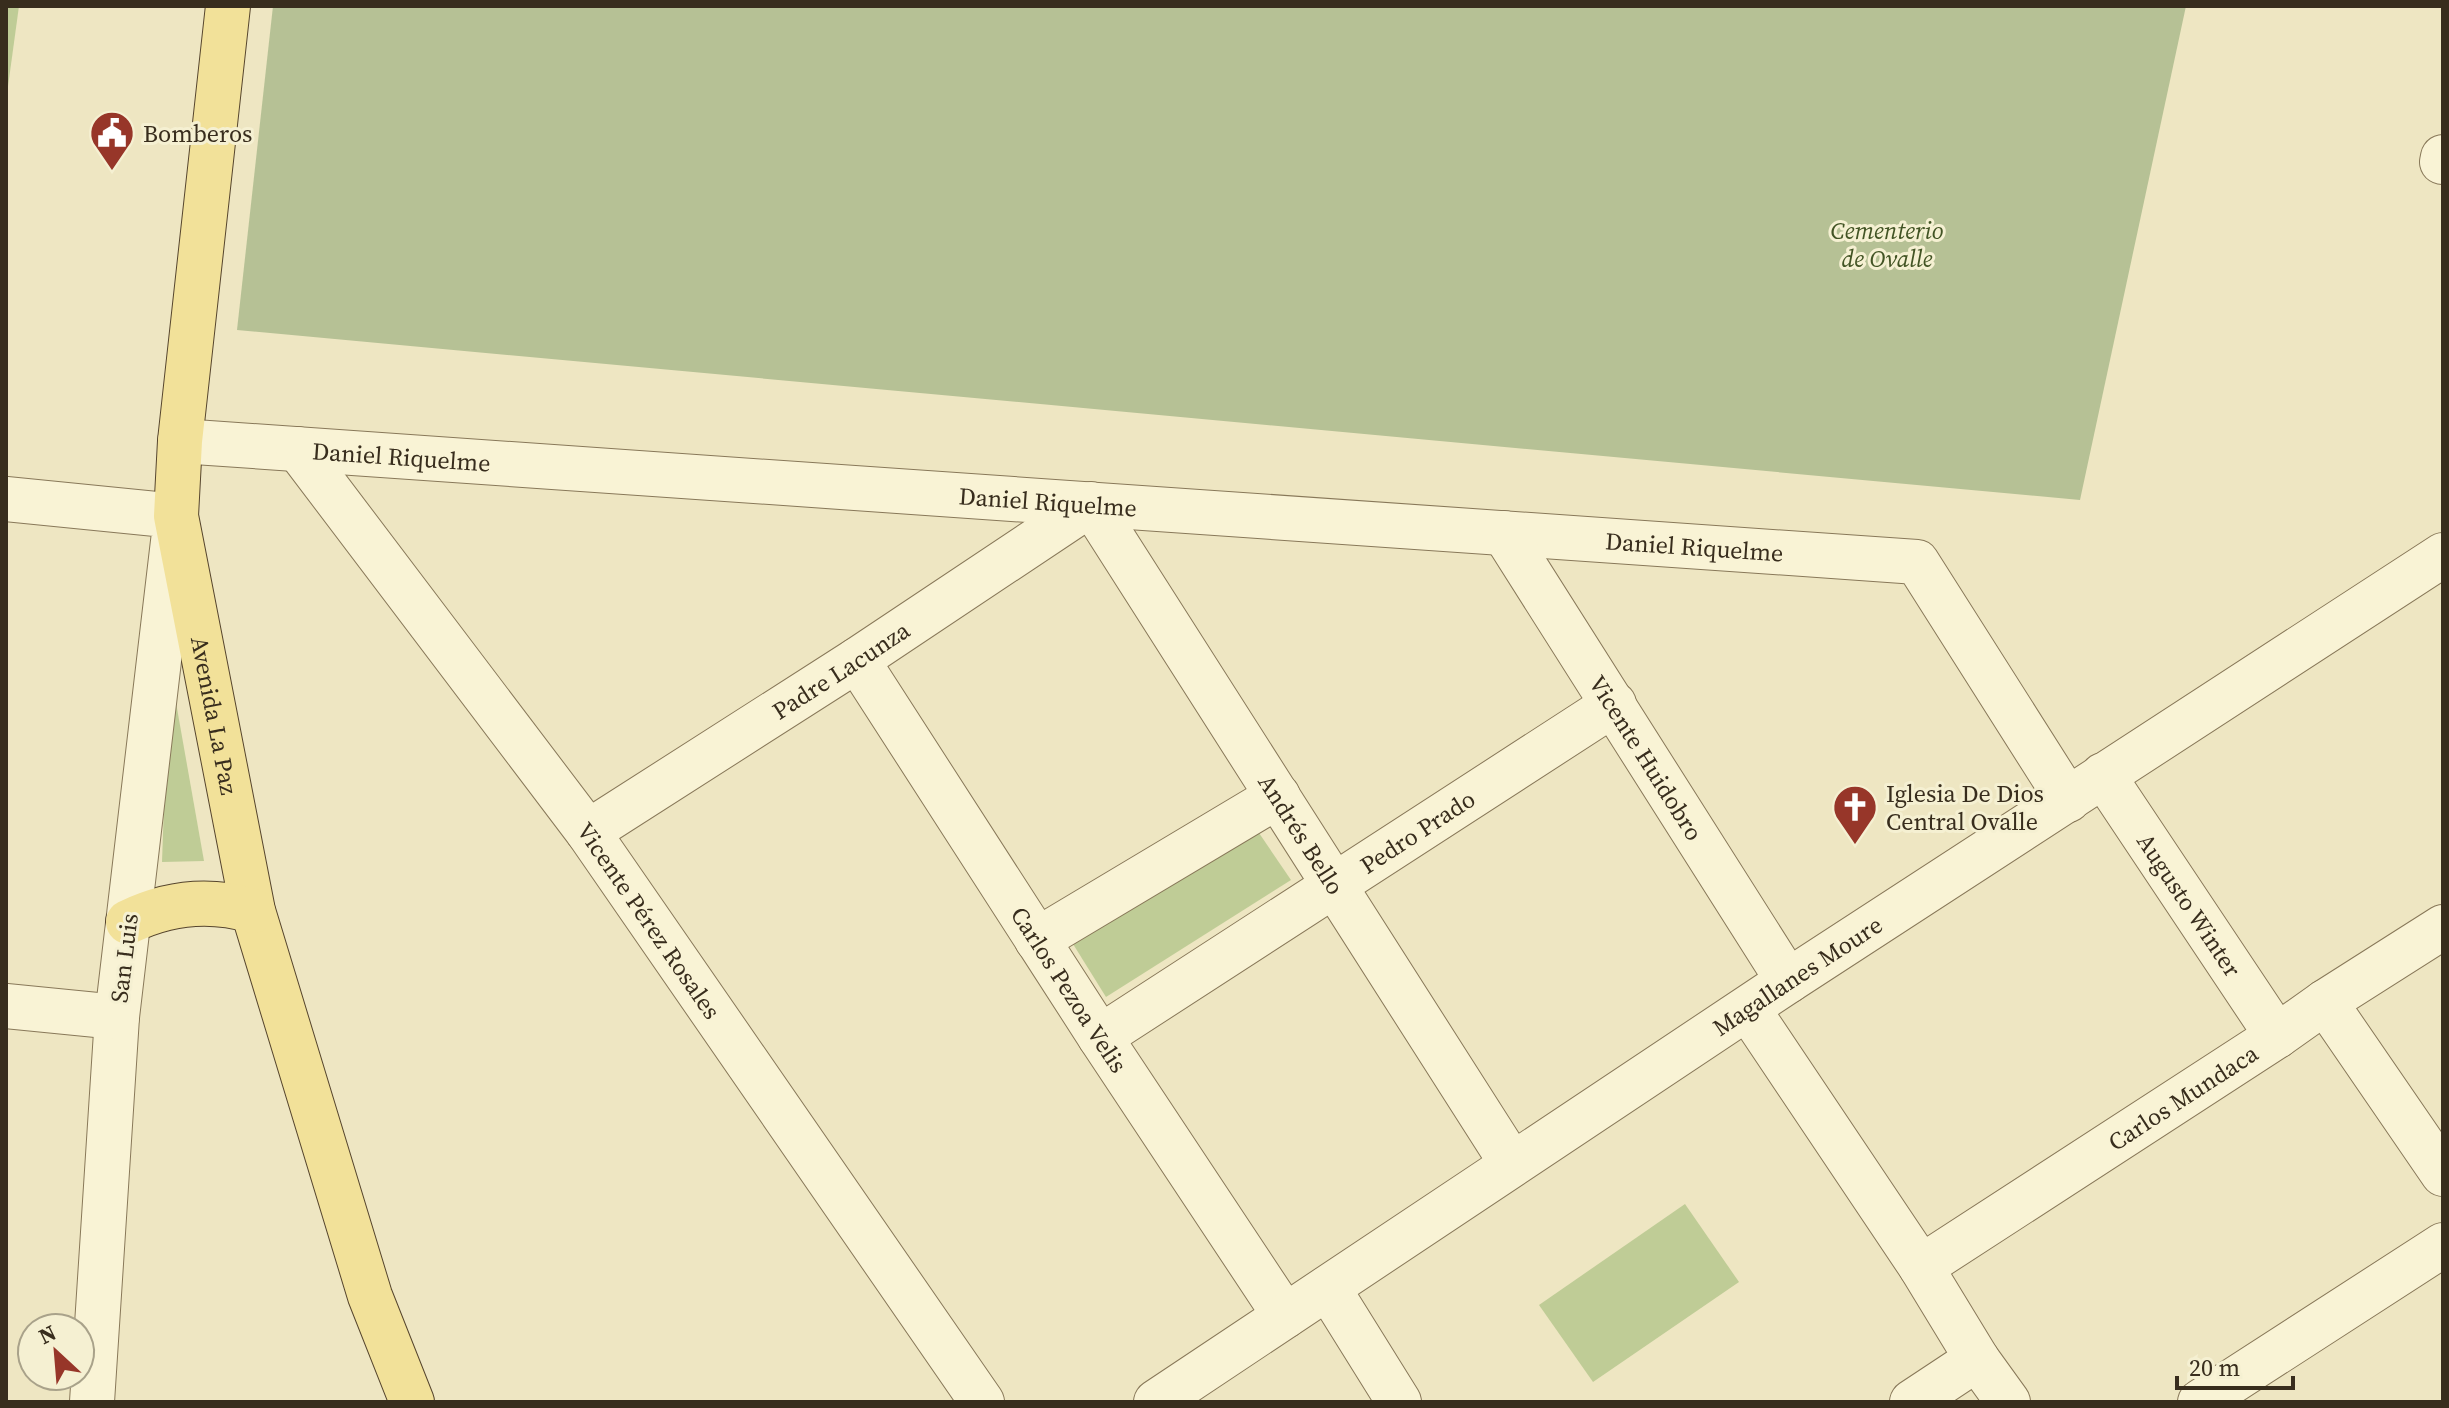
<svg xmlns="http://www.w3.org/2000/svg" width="2449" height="1408" font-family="'Source Serif 4',serif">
	<rect width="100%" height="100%" fill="#eee6c2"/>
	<!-- green -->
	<g fill="#bfcc96">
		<polygon points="6,6 19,6 6,101"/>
		<polygon points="169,663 204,861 162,862"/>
		<polygon points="1259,833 1291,880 1106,997 1073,944"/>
		<polygon points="1685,1204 1739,1282 1593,1382 1539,1305"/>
	</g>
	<!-- cemetery -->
	<polygon fill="#b6c195" points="273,6 2186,6 2080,500 237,330"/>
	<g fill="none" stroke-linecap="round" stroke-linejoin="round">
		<!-- minor casing -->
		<g stroke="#887859" stroke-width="46">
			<g id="minor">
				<polyline points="2442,162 2443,157"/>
				<path id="s1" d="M180 441 1917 562 2068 800"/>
				<path id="s2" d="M298 449 588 832 982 1402"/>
				<polyline points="6,499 176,516 117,1017 92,1402"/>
				<path id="s3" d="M1504 533 1788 981"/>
				<path id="s4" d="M857 660 1100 1037 1285 1316"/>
				<path id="s5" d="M2103 775 2277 1036"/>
				<path id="s6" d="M588 832 857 660 1091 504 1512 1164"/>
				<polyline points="1037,940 1278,796"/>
				<polyline points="2325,1002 2443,1174"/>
				<polyline points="6,1006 117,1017"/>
				<polyline points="1748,1009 1921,1267 1977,1359 2008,1402"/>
				<path id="s7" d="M1100 1037 1614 704"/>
				<path id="s8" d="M1921 1267 2277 1036 2325 1002 2443 927"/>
				<polyline points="1328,1288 1399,1402"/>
				<path id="s9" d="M1156 1402 1788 981 2443 555"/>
				<polyline points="1912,1402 1977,1359"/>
				<polyline points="2200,1402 2443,1245"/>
			</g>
		</g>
		<!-- major casing -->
		<g stroke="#56452d" stroke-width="46">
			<g id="major">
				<path id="s10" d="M228 6 180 441 176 516 253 911 370 1296 412 1402"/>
				<path d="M128 922C169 902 210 898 253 911"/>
			</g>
		</g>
		<!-- minor -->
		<use href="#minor" stroke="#f9f3d5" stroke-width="44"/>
		<!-- major -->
		<use href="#major" stroke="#f2e199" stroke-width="44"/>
	</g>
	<!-- icons -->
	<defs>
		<g id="civic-pin" transform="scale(2.3)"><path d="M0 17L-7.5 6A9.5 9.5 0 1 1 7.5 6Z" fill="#973629" stroke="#f5f0d2"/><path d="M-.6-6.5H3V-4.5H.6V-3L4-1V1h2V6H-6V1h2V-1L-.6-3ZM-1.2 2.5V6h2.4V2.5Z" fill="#fff"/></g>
		<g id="church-pin" transform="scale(2.3)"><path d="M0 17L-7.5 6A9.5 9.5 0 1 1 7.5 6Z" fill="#973629" stroke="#f5f0d2"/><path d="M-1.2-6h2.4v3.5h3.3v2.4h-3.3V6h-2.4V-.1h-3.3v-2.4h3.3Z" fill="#fff"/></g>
	</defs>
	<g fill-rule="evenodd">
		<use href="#civic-pin" x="112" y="133"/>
		<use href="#church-pin" x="1855" y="807"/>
	</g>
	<g text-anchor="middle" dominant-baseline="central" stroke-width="6" stroke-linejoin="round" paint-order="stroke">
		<!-- poi labels -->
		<g font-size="24" fill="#382d1d" stroke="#f5f0d2" text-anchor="start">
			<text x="143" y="133">Bomberos</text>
			<text x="1886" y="793">Iglesia De Dios<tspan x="1886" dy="28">Central Ovalle</tspan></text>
		</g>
		<!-- park labels -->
		<g font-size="24" font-style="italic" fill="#425424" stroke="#f5f0d2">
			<text x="1887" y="230">Cementerio<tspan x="1887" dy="28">de Ovalle</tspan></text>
		</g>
		<!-- street labels -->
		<g font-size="24" fill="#382d1d" stroke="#f5f0d2">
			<text stroke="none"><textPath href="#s1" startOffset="222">Daniel Riquelme</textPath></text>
			<text stroke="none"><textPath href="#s1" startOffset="870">Daniel Riquelme</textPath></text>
			<text stroke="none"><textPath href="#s1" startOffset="1518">Daniel Riquelme</textPath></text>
			<text stroke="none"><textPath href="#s6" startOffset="300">Padre Lacunza</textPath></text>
			<text stroke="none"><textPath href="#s10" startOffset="716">Avenida La Paz</textPath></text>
			<text stroke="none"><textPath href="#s3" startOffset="266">Vicente Huidobro</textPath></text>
			<text stroke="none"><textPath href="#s7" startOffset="378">Pedro Prado</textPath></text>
			<text stroke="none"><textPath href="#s6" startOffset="992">Andrés Bello</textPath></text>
			<text stroke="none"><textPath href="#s5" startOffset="156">Augusto Winter</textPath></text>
			<text stroke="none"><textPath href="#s2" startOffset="588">Vicente Pérez Rosales</textPath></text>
			<text transform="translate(124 958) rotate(-83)">San Luis</text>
			<text stroke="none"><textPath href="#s9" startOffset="770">Magallanes Moure</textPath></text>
			<text stroke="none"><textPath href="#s4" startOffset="392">Carlos Pezoa Velis</textPath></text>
			<text stroke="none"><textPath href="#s8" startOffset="312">Carlos Mundaca</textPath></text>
		</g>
	</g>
	<!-- border -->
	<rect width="2449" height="1408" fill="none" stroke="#382d1d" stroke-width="16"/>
	<!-- north arrow -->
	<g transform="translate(56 1352) rotate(334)"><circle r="38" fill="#f5f0d2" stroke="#a9a28a" stroke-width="2"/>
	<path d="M0-6L14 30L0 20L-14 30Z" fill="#973629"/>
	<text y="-12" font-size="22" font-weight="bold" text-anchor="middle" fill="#382d1d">N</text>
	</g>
	<!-- scale -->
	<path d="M2177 1376v12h116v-12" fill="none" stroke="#382d1d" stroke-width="4"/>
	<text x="2189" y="1376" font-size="24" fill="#382d1d" stroke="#f5f0d2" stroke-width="6" paint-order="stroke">20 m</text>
</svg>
